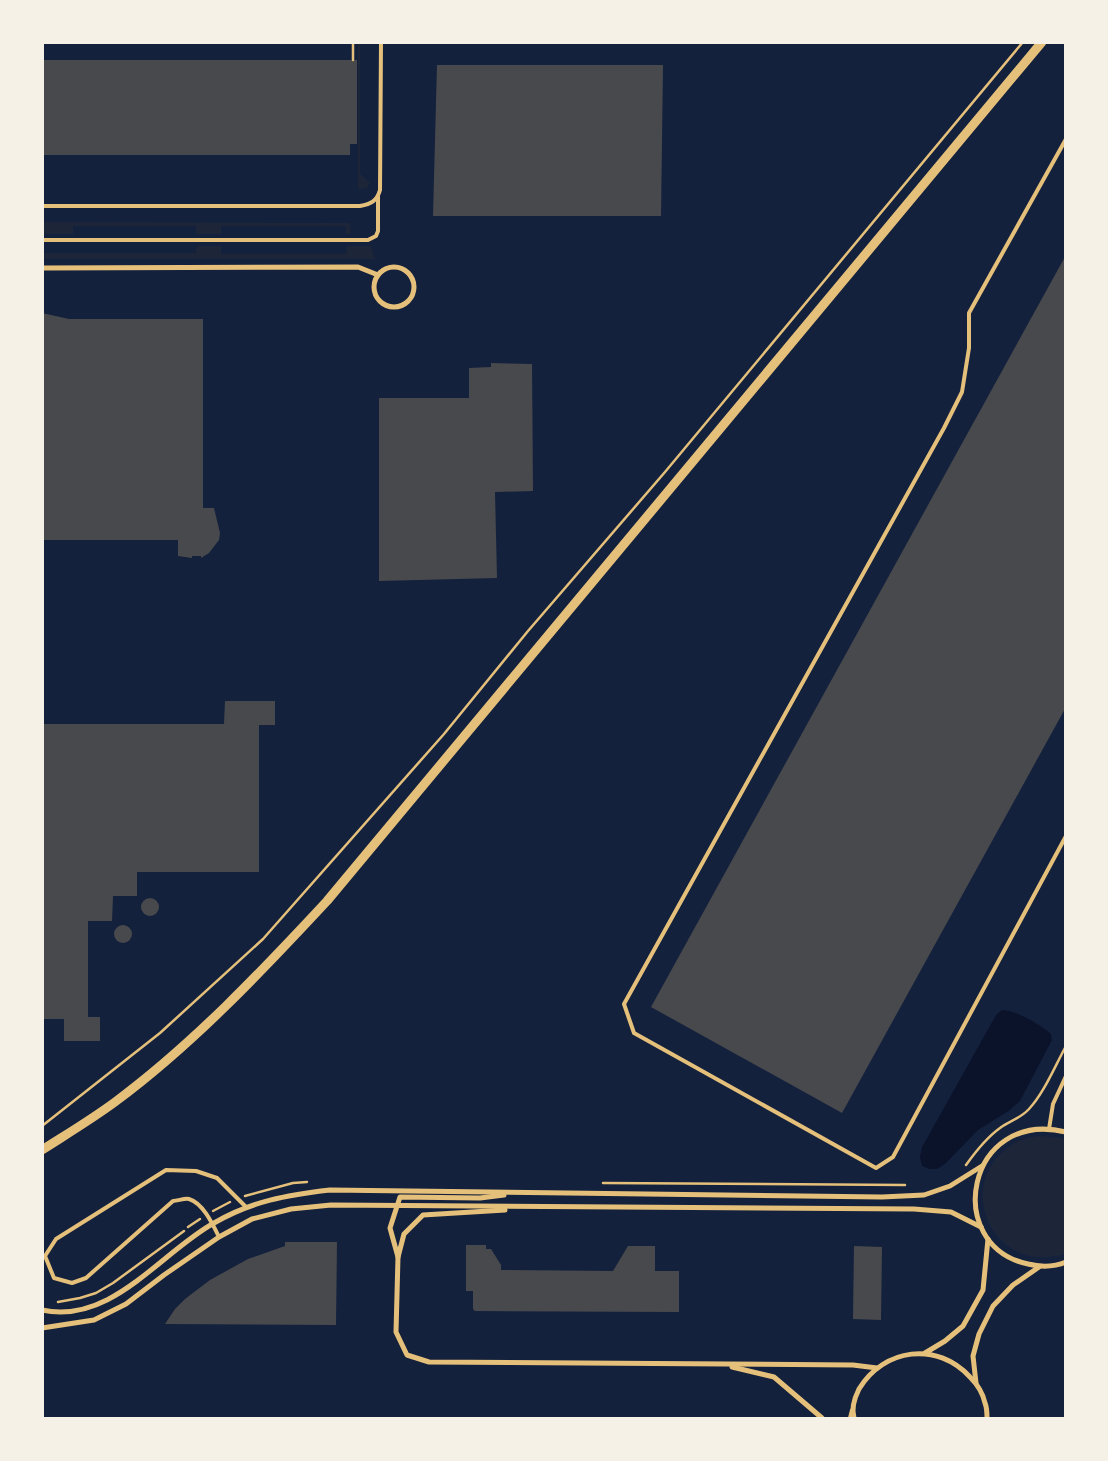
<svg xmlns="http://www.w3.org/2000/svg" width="1108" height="1461" font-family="Jost,sans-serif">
	<rect width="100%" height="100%" fill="#14213d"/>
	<!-- green -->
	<g fill="#1d2539">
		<polygon points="360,42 360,174 370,183 367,188 358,189 358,43"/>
		<polygon points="43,222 350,223 351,234 346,234 346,226 221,226 221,234 196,234 196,226 73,226 73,234 43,234"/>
		<polygon points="197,246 221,246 221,254 346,254 347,246 371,246 375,259 43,259 43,253 196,253"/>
		<path d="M1041 1136 1061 1138 1065 1140V1254C990 1277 949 1178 1018 1141 1025 1138 1034 1137 1041 1136Z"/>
	</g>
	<!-- water -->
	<path fill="#0b132b" d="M1002 1010C1016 1010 1041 1025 1051 1034L1052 1040 1020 1101 1010 1110 978 1130 945 1164 937 1169H929L922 1166 920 1157 922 1147 996 1015Z"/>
	<!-- building -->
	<g fill="#48494c">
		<polygon points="42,60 357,60 357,144 350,144 350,155 42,155"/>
		<polygon points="437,65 663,65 661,216 433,216"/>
		<polygon points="1066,255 1066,707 842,1113 651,1007"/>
		<polygon points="42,313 69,319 203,319 203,508 214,508 220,533 219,540 209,553 201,558 201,556 192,556 192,558 178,556 178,540 42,540"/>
		<polygon points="491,363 532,364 533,491 495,492 497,578 379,581 379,398 469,398 469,368 491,367"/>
		<polygon points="225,701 275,701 275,725 259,725 259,872 137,872 137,896 113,896 112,921 88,921 88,1017 100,1017 100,1041 64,1041 64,1019 42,1019 42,724 224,724"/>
		<circle cx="150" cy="907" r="9"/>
		<circle cx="123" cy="934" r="9"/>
		<polygon points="285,1242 337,1242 336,1325 165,1324 175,1309 185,1299 210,1280 248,1259 285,1246"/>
		<polygon points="466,1245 486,1245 486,1249 491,1249 501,1265 501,1270 613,1271 628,1246 655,1246 655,1271 679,1271 679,1312 475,1311 473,1309 473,1291 466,1291"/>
		<polygon points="854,1246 882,1247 881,1320 853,1319"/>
	</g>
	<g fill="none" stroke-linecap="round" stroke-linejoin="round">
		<!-- path -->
		<g stroke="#e5c07b" stroke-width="2.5">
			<polyline points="353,60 353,42"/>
			<polyline points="42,1126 160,1033 263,939 444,734 528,631 665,472 1023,42"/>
			<path d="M966 1165C976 1151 986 1138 1000 1128 1009 1121 1020 1119 1029 1109 1044 1093 1055 1066 1066 1046"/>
			<polyline points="603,1183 905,1185"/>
			<polyline points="245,1196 293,1183 307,1182"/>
			<polyline points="213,1211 230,1202"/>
			<polyline points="188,1227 200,1219"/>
			<polyline points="58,1302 80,1298 96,1293 113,1283 184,1231"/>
		</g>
		<!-- service -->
		<g stroke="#e5c07b" stroke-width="4">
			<polyline points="1066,139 969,313 969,348 962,392 944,428 624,1004 634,1033 876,1168 893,1157 1066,836"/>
			<path d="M42 206H360C371 204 377 201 380 190L381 42"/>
			<polyline points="42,240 368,240 376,236 378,231 378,196"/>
			<polyline points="1049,1129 1053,1104 1066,1076"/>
			<path d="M219 1237C213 1225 203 1203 189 1199 184 1198 178 1201 173 1201L86 1278 72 1283 54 1278 45 1256 56 1239 166 1170 196 1171 217 1178 246 1207"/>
			<polyline points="850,1418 852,1410"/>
		</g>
		<!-- minor -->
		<g stroke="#e5c07b" stroke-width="5">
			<circle cx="394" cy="287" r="20"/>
			<polyline points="42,268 358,267 378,275"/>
			<path d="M1066 1132C966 1108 942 1246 1028 1264 1040 1267 1054 1267 1066 1262"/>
			<polyline points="505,1210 423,1215 404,1234 398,1257 396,1332 407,1355 429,1362 853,1365 877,1368"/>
			<polyline points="398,1257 390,1228 400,1197 480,1198 504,1195"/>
			<path d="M42 1310C111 1325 160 1253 214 1223 252 1201 287 1195 330 1190L882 1197 924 1195 950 1186 982 1166"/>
			<polyline points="42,1328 94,1320 126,1304 164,1275 219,1237 252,1219 291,1209 331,1205 914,1209 951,1212 981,1227"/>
			<polyline points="925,1353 945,1341 963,1326 983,1290 988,1239"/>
			<polyline points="732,1367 774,1377 822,1418"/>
			<polyline points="976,1383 973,1356 979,1334 993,1306 1013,1285 1039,1267"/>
			<path d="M854 1418C851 1408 854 1399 859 1389 884 1348 937 1341 970 1377 977 1384 983 1394 985 1403 987 1408 987 1414 987 1418"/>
		</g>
		<!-- tertiary -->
		<path stroke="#e5c07b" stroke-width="9" d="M42 1150C67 1134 92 1119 115 1102 193 1044 261 972 327 901L1042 42"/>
	</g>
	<!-- border -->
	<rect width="1108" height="1461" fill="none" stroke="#f6f1e7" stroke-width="88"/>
</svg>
